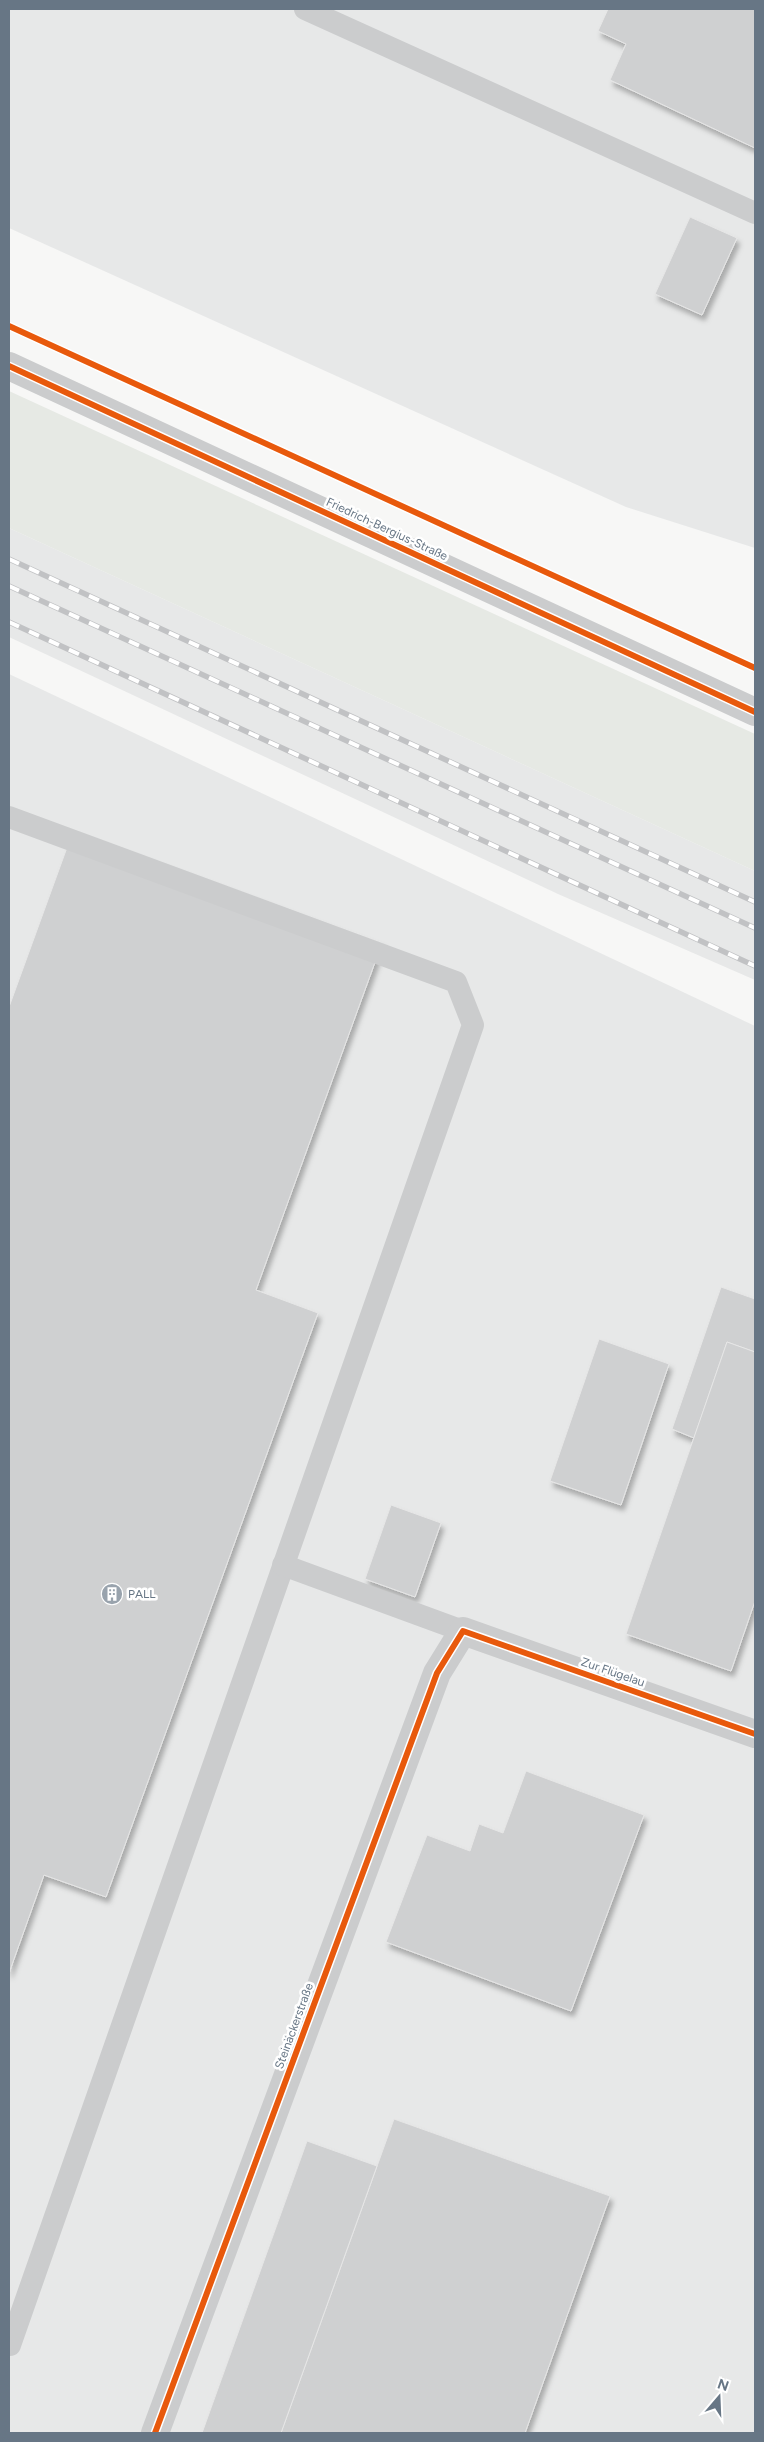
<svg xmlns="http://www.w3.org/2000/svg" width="764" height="2442" font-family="Figtree,sans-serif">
	<defs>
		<filter id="shadow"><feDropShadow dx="3" dy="5.5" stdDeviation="2.5" flood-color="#0004"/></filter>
	</defs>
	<rect width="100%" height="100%" fill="#f7f7f6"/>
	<!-- built -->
	<g fill="#e7e8e8">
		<polygon points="9,9 755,9 755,548 626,507 9,228"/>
		<polygon points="9,528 755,871 755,980 558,894 9,637"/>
		<polygon points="9,674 755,1026 755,2433 9,2433"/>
	</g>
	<!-- green -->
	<polygon fill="#e6e9e4" points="9,391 755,734 755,871 9,528"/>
	<!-- building -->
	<g fill="#cfd0d1" stroke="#e6e6e6" filter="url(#shadow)">
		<polygon points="608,9 755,9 755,148 610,80 626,44 598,31"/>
		<polygon points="690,217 737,238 702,315 655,294"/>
		<polygon points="73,831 382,943 256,1290 318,1313 106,1897 44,1875 9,1973 9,1007"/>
		<polygon points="721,1287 755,1299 755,1352 727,1342 694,1438 672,1429"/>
		<polygon points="599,1339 669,1364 621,1505 550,1481"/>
		<polygon points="727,1342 755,1352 755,1601 731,1671 626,1634"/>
		<polygon points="391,1505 441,1523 415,1597 365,1579"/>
		<polygon points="526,1771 644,1815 571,2011 386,1942 427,1835 470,1851 479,1824 503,1833"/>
		<polygon points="394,2119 610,2196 525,2433 281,2433"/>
		<polygon points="307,2141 377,2166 281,2433 202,2433"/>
	</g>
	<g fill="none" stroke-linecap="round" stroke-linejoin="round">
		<!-- path -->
		<g stroke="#c9cacb" stroke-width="3" stroke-dasharray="2.5 2.5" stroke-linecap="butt">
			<polyline points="9,326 20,331"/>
			<polyline points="352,483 755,668"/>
		</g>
		<!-- service -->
		<g stroke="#cbcccd" stroke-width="22">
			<polyline points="305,9 755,213"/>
			<polyline points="9,817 456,982 473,1025 10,2345"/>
			<polyline points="283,1565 463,1631"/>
		</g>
		<!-- minor -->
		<g stroke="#cbcccd" stroke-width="28">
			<polyline points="9,366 755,712"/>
			<polyline points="155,2433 437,1673 463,1631 755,1734"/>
		</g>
		<!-- rail casing -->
		<g stroke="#c1c2c4" stroke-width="5.5">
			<g id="rail">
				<polyline points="9,559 755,902"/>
				<polyline points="9,586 755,928"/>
				<polyline points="9,622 755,966"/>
			</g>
		</g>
		<!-- rail -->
		<use href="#rail" stroke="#fff" stroke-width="4" stroke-dasharray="11" stroke-linecap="butt"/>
		<!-- cycleway casing -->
		<g stroke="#fff" stroke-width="9">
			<g id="cycleway">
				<polyline points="9,326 755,668"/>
				<polyline points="9,366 755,712"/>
				<polyline points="155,2433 437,1673 463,1631 755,1734"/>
			</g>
		</g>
		<!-- cycleway -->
		<use href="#cycleway" stroke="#e8590c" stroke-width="6"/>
	</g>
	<!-- icons -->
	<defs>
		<g id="building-disc" transform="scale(1.125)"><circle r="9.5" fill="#99a3ad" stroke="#fff"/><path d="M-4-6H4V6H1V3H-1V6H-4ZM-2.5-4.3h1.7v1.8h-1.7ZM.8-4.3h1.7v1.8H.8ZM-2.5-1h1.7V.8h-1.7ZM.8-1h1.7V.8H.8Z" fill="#fff"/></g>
	</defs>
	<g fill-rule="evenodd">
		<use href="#building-disc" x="112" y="1594"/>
	</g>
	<g text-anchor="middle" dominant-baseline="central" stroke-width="5" stroke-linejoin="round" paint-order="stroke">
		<!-- street labels -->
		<g font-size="12" fill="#677685" stroke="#fff">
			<text transform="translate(387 529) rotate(25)">Friedrich-Bergius-Straße</text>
			<text transform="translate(613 1672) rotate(19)">Zur Flügelau</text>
			<text transform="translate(294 2026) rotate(-70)">Steinäckerstraße</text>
		</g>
		<!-- poi labels -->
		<g font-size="12" fill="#677685" stroke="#fff" text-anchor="start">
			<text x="128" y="1594">PALL</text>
		</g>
	</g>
	<!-- border -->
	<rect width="764" height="2442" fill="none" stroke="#677685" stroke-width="20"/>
	<!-- north arrow -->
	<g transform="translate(719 2397) rotate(19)" stroke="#ffffff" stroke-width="4" paint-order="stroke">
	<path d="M0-4L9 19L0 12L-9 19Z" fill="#677685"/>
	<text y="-8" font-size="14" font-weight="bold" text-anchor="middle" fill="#677685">N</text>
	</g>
</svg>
